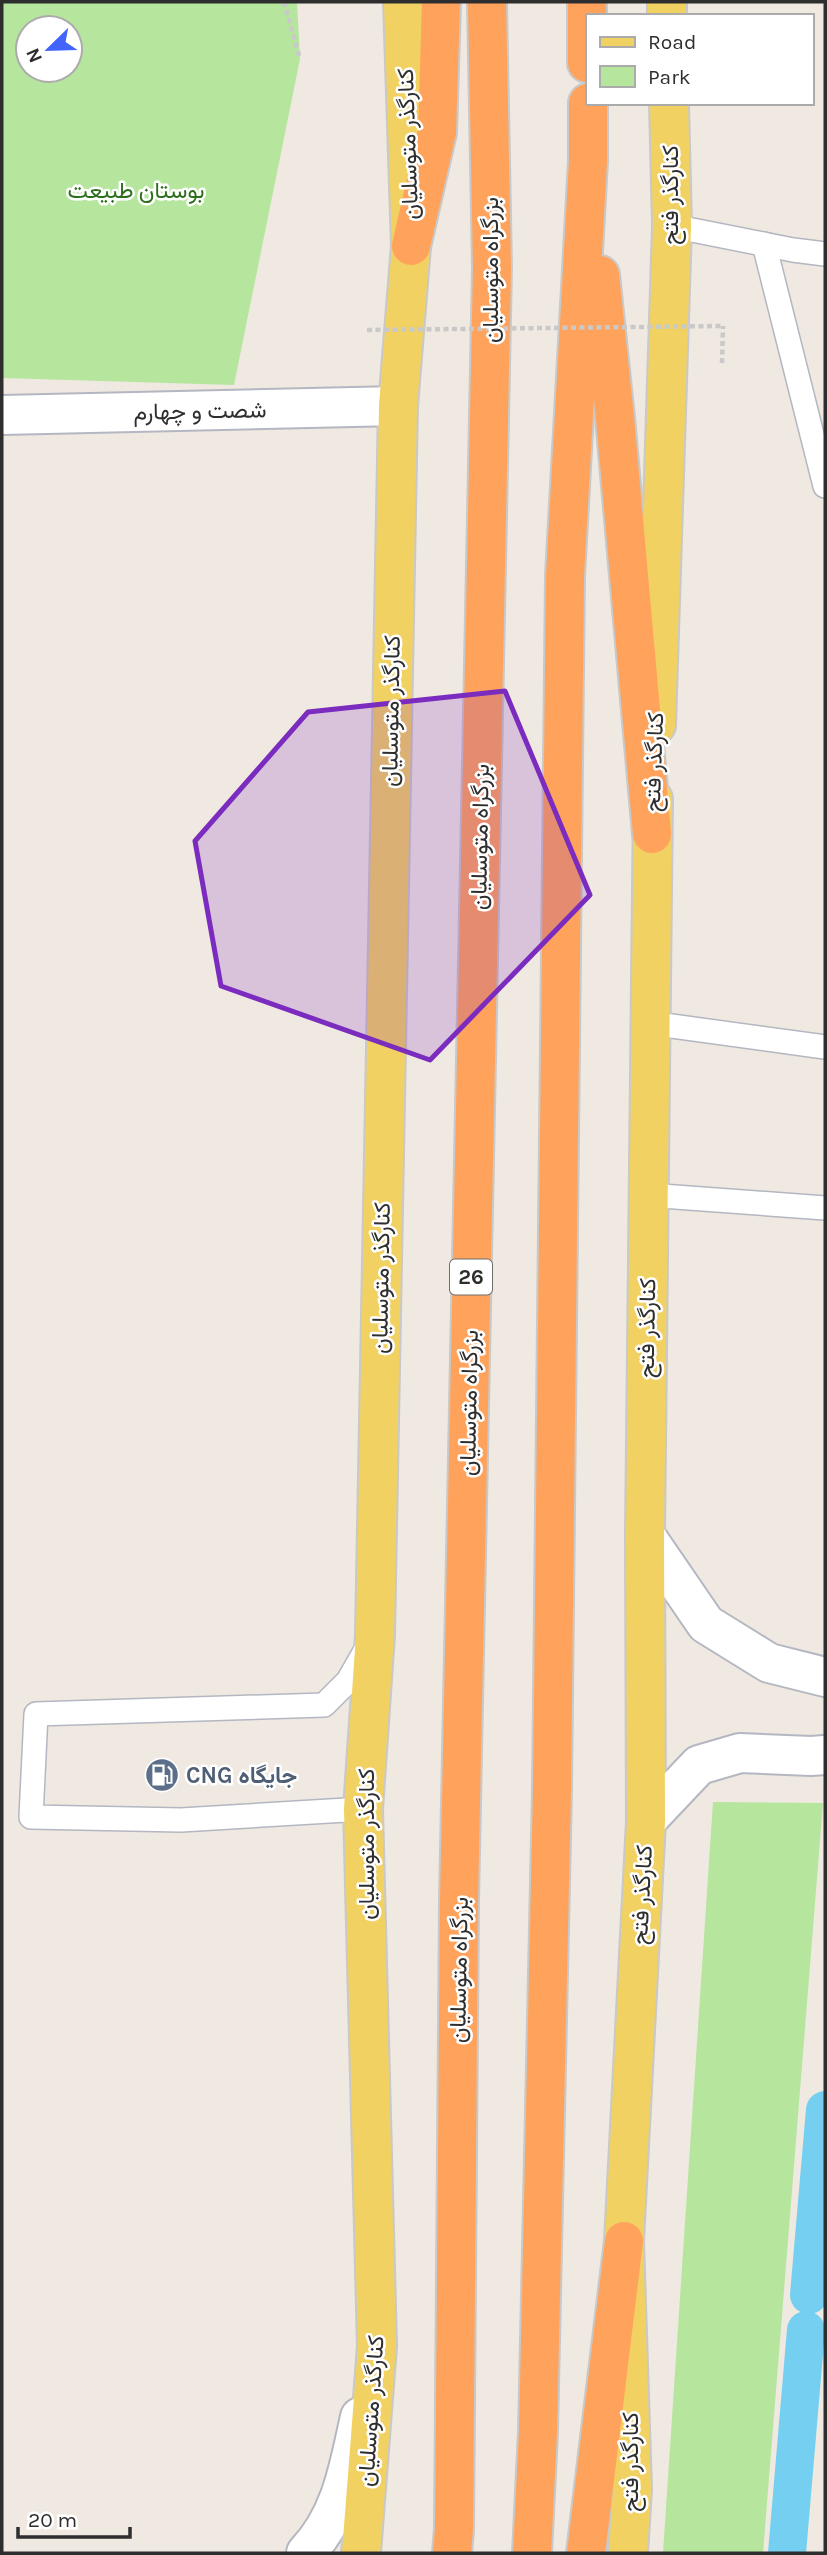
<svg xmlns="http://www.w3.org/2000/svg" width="827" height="2555" font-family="Karla,Vazirmatn,sans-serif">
	<rect width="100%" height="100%" fill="#efe9e1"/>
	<!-- green -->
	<g fill="#b6e59e" fill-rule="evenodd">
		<path d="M2 2H297L300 59 234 385 2 378ZM28 28H70V70H28Z"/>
		<polygon points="713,1802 823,1803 763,2553 663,2553"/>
	</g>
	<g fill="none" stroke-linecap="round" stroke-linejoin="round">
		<!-- canal -->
		<g stroke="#75cff0" stroke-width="38">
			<polyline points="809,2295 825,2110"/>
			<polyline points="787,2553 806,2330"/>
		</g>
		<!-- lane casing -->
		<g stroke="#b4b7c1" stroke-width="26">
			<g id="lane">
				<polyline points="672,226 793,250 825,254"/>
				<polyline points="764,244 825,486"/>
				<polyline points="650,1023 825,1047"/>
				<polyline points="648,1195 825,1208"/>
				<polyline points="363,1809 181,1820 31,1817 36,1714 324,1705 348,1681 368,1646"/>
			</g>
		</g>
		<!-- secondary casing -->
		<g stroke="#b4b7c1" stroke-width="42">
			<g id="secondary">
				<polyline points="2,415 398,406"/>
				<polyline points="645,1535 706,1624 769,1663 825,1677"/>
				<polyline points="646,1821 699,1765 740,1753 811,1756 825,1755"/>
				<path d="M306 2553C342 2515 349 2466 360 2417"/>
			</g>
		</g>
		<!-- primary casing -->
		<g stroke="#c9c9c9" stroke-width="42">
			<g id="primary">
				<polyline points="667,2 667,16"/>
				<polyline points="656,725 672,226 669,103"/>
				<polyline points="361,2553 377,2346 363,1809 375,1635 398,406 411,246 403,2"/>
				<polyline points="628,2553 632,2489 624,2241 646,1821 645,1535 653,799"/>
			</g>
		</g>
		<!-- highway casing -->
		<g stroke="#c9c9c9" stroke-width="42">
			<g id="highway">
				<polyline points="587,2 587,63"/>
				<polyline points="411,246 437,132 441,2"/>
				<polyline points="600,275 615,418 652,834"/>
				<polyline points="452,2553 454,2529 459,1901 492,268 487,2"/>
				<polyline points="532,2553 538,2432 552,1790 565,576 588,161 588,103"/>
				<polyline points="586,2553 624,2241"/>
			</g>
		</g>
		<!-- path -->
		<g stroke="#c9c9c9" stroke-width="4.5" stroke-dasharray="5 3.5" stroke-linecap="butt">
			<polyline points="284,2 300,59"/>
			<polyline points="722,363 723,326"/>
		</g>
		<!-- lane -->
		<use href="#lane" stroke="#fff" stroke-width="23"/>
		<!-- secondary -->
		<use href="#secondary" stroke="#fff" stroke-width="38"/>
		<!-- primary -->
		<use href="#primary" stroke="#f2d163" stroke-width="38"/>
		<!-- highway -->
		<use href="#highway" stroke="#ffa35c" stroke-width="38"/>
		<!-- path-bridge -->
		<polyline stroke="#c9c9c9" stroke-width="4.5" stroke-dasharray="5 3.5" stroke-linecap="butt" points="367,330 723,326"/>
	</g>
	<!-- marked area -->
	<path fill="#7b2cbf" fill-opacity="0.2" stroke="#7b2cbf" stroke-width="5" stroke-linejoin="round" d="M505 691 590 895 430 1060 221 986 195 841 308 712Z"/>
	<!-- icons -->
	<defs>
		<g id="fuel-disc" transform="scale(1.75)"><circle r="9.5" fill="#5c6f8a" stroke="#fff"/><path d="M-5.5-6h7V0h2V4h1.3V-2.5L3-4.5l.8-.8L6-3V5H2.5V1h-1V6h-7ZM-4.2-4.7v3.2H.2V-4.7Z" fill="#fff"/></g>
	</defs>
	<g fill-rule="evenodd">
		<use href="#fuel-disc" x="162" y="1775"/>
	</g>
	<g text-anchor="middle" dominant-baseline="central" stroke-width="5" stroke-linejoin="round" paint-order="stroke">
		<!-- shield labels -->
		<rect fill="#fff" stroke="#6d6d6d" stroke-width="2" x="450" y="1259.5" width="42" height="35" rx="5"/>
		<g font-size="21" font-weight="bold" fill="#2e2e2e">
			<text x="471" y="1277">26</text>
		</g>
		<!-- street labels -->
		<g font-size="23" fill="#2e2e2e" stroke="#fff">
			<text transform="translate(408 144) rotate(-92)">کنارگذر متوسلیان</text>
			<text transform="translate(670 195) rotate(-90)">کنارگذر فتح</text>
			<text transform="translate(490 270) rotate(-90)">بزرگراه متوسلیان</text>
			<text transform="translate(200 411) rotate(-1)">شصت و چهارم</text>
			<text transform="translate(391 711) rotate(-89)">کنارگذر متوسلیان</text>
			<text transform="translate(654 762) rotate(-88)">کنارگذر فتح</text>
			<text transform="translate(480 837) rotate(-89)">بزرگراه متوسلیان</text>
			<text transform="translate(381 1278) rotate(-89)">کنارگذر متوسلیان</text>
			<text transform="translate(647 1328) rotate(-89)">کنارگذر فتح</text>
			<text transform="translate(469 1403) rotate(-89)">بزرگراه متوسلیان</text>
			<text transform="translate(366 1844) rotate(-90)">کنارگذر متوسلیان</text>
			<text transform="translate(642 1895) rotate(-87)">کنارگذر فتح</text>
			<text transform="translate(459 1970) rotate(-89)">بزرگراه متوسلیان</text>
			<text transform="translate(371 2411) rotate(-86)">کنارگذر متوسلیان</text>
			<text transform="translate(630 2462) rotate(-90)">کنارگذر فتح</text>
		</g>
		<!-- park labels -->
		<g font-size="23" fill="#2c6e1b" stroke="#fff">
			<text x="136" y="190">بوستان طبیعت</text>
		</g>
		<!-- service labels -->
		<g font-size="23" font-weight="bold" fill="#4e5e75" stroke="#fff" text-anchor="start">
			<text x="186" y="1775">CNG جایگاه</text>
		</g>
	</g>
	<!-- border -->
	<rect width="827" height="2555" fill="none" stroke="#2e2e2e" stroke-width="7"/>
	<!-- legend -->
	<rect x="586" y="14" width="228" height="91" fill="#ffffff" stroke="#ababab" stroke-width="2"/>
	<rect x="600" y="37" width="35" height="10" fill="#f2d163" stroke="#ababab" stroke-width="2"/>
	<text x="648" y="49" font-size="21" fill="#2e2e2e">Road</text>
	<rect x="600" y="66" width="35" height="21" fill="#b6e59e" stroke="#ababab" stroke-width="2"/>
	<text x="648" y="84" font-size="21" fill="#2e2e2e">Park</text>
	<!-- north arrow -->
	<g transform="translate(49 49) rotate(247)"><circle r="33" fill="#ffffff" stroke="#ababab" stroke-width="2"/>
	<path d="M0-5L12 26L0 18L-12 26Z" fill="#4264fb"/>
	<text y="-10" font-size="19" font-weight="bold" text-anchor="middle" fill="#2e2e2e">N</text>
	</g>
	<!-- scale -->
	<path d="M18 2527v10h112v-10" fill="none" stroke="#2e2e2e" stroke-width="3.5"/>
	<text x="28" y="2527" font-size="21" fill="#2e2e2e" stroke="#ffffff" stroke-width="5" paint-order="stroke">20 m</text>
</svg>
